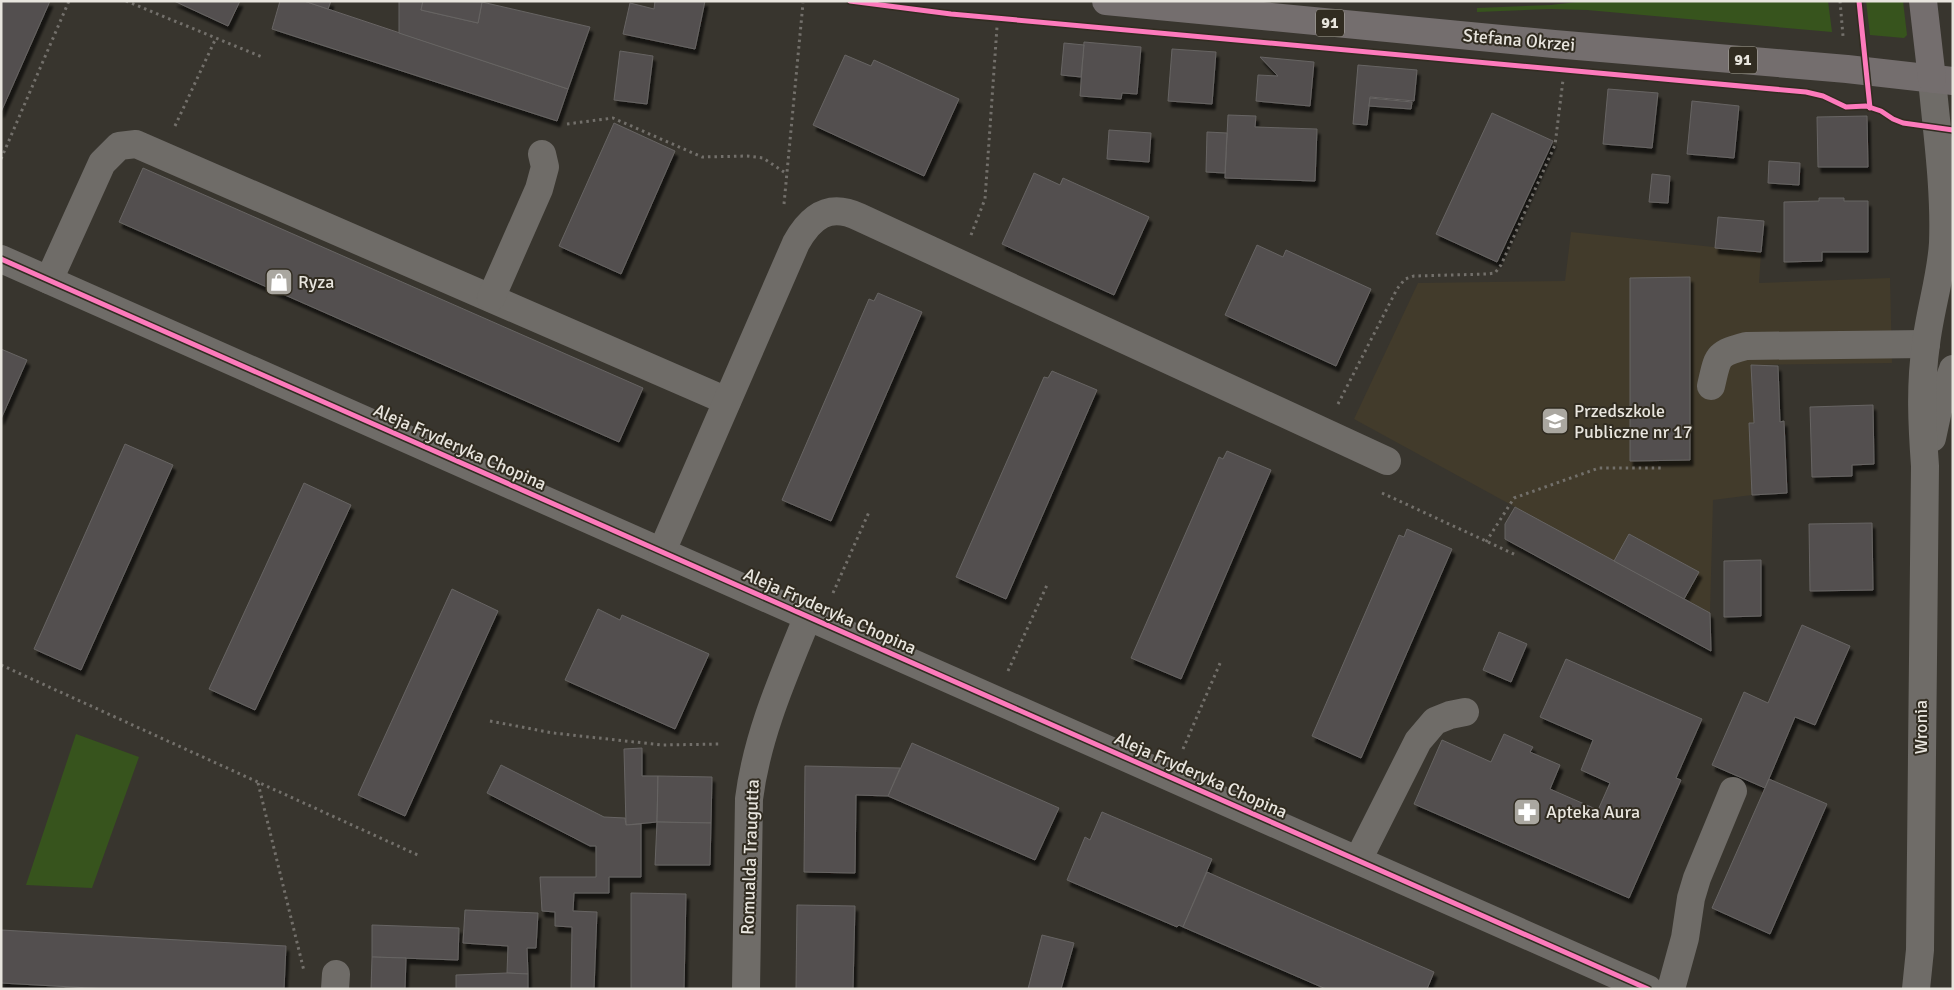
<svg xmlns="http://www.w3.org/2000/svg" width="1954" height="990" font-family="Signika,sans-serif">
	<defs>
		<filter id="shadow"><feDropShadow dx="3" dy="5.5" stdDeviation="1" flood-color="#0009"/></filter>
	</defs>
	<rect width="100%" height="100%" fill="#38352e"/>
	<!-- built -->
	<polygon fill="#423b2b" points="1571,232 1761,252 1759,283 1890,278 1892,363 1751,365 1754,423 1749,423 1752,495 1713,500 1710,613 1684,599 1699,572 1629,534 1614,561 1354,419 1418,283 1565,281"/>
	<!-- green -->
	<g fill="#37541d">
		<polygon points="1585,1 1828,1 1832,32 1587,10 1550,9 1477,12 1477,8 1551,5"/>
		<polygon points="1866,1 1903,1 1907,35 1904,38 1870,35"/>
		<polygon points="76,734 139,757 92,888 26,885"/>
	</g>
	<!-- building -->
	<g fill="#53504f" stroke="#676463" filter="url(#shadow)">
		<polygon points="1,1 50,1 1,112"/>
		<polygon points="174,1 240,1 228,26"/>
		<polygon points="280,1 304,1 568,89 557,121 272,29"/>
		<polygon points="304,1 331,1 328,9"/>
		<polygon points="399,1 423,1 421,10 478,23 482,2 590,27 568,89 399,33"/>
		<polygon points="423,1 482,2 478,23 421,10"/>
		<polygon points="655,1 705,1 695,49 623,34 630,3 654,9"/>
		<polygon points="1084,42 1141,47 1137,94 1122,93 1121,99 1080,96"/>
		<polygon points="1064,43 1084,45 1081,77 1061,75"/>
		<polygon points="1172,49 1216,52 1212,104 1168,101"/>
		<polygon points="620,51 653,56 647,104 614,100"/>
		<polygon points="845,55 871,66 874,60 959,99 924,176 813,125"/>
		<polygon points="1260,57 1314,62 1310,106 1256,101 1258,75 1278,76"/>
		<polygon points="1358,65 1417,70 1414,101 1370,97 1367,125 1353,124"/>
		<polygon points="1608,89 1658,93 1652,148 1603,144"/>
		<polygon points="1370,98 1412,102 1411,109 1369,106"/>
		<polygon points="1692,101 1739,106 1734,158 1687,154"/>
		<polygon points="1492,113 1553,141 1497,262 1436,234"/>
		<polygon points="1228,115 1256,116 1255,127 1317,129 1315,181 1225,178"/>
		<polygon points="1867,116 1868,167 1818,167 1817,117"/>
		<polygon points="614,123 675,151 621,274 559,246"/>
		<polygon points="1109,130 1151,133 1149,162 1107,159"/>
		<polygon points="1207,132 1227,133 1225,173 1206,172"/>
		<polygon points="1769,161 1800,163 1799,185 1768,183"/>
		<polygon points="143,168 643,388 619,442 119,222"/>
		<polygon points="1034,173 1060,185 1063,178 1149,217 1114,295 1002,244"/>
		<polygon points="1652,174 1670,176 1668,203 1649,202"/>
		<polygon points="1819,198 1844,198 1844,201 1868,201 1868,252 1822,252 1822,261 1784,262 1784,202 1819,201"/>
		<polygon points="1718,217 1764,221 1761,252 1715,248"/>
		<polygon points="1257,245 1283,257 1286,250 1371,289 1336,366 1225,315"/>
		<polygon points="1690,277 1690,460 1630,461 1630,278"/>
		<polygon points="878,293 922,312 831,521 782,500 869,299 874,301"/>
		<polygon points="1,349 27,360 1,419"/>
		<polygon points="1751,365 1778,366 1780,422 1784,421 1787,493 1752,495 1749,423 1754,423"/>
		<polygon points="1052,371 1097,390 1006,599 956,577 1044,377 1048,378"/>
		<polygon points="1873,405 1874,464 1852,465 1852,476 1812,477 1810,407"/>
		<polygon points="125,444 173,465 81,670 34,649"/>
		<polygon points="1227,451 1271,470 1181,679 1131,658 1219,457 1223,459"/>
		<polygon points="304,483 351,505 255,710 209,689"/>
		<polygon points="1515,507 1710,613 1711,651 1505,539 1505,524"/>
		<polygon points="1872,523 1873,590 1810,591 1809,524"/>
		<polygon points="1407,529 1452,549 1361,758 1312,736 1399,535 1404,537"/>
		<polygon points="1629,534 1699,572 1684,599 1614,561"/>
		<polygon points="1761,560 1761,616 1724,617 1724,561"/>
		<polygon points="452,589 498,611 405,816 358,795"/>
		<polygon points="598,609 620,620 622,615 709,654 675,729 565,680"/>
		<polygon points="1802,625 1850,646 1815,725 1795,717 1765,788 1712,765 1744,692 1768,703"/>
		<polygon points="1499,632 1527,644 1511,682 1483,670"/>
		<polygon points="1566,659 1702,719 1676,778 1681,780 1629,898 1414,804 1442,740 1491,762 1504,734 1533,747 1530,752 1560,765 1550,789 1598,810 1610,783 1581,770 1593,740 1540,717"/>
		<polygon points="912,743 1059,808 1035,860 888,796"/>
		<polygon points="642,748 642,776 658,776 657,822 626,825 624,749"/>
		<polygon points="501,765 604,817 625,818 626,825 641,824 641,877 609,877 609,893 574,893 573,911 597,912 594,989 571,989 572,927 555,926 555,912 542,911 540,877 596,877 596,846 590,846 487,793"/>
		<polygon points="805,766 900,768 888,796 856,795 855,873 804,872"/>
		<polygon points="658,776 712,777 711,823 657,822"/>
		<polygon points="1769,779 1827,804 1770,934 1712,908"/>
		<polygon points="1102,812 1212,859 1183,927 1179,925 1177,927 1067,880 1085,837 1090,840"/>
		<polygon points="657,822 711,823 710,865 655,865"/>
		<polygon points="1207,872 1434,972 1427,989 1326,989 1183,927"/>
		<polygon points="631,893 686,894 684,989 631,989"/>
		<polygon points="797,905 855,906 853,989 796,989"/>
		<polygon points="465,910 538,913 536,948 527,948 528,974 507,973 508,946 463,943"/>
		<polygon points="372,925 459,928 458,960 372,957"/>
		<polygon points="1,930 286,946 284,989 108,989 1,983"/>
		<polygon points="1042,935 1074,943 1061,989 1028,989"/>
		<polygon points="372,957 406,958 405,989 371,989"/>
		<polygon points="507,973 528,974 528,989 456,989 456,975"/>
	</g>
	<g fill="none" stroke-linecap="round" stroke-linejoin="round">
		<!-- path -->
		<g stroke="#73706b" stroke-width="3" stroke-dasharray="2.5 4" stroke-linecap="butt">
			<polyline points="126,1 262,57"/>
			<polyline points="1840,1 1843,36"/>
			<polyline points="567,124 613,118 702,157 747,156 763,158 787,174"/>
			<polyline points="175,126 216,38"/>
			<polyline points="1,159 69,1"/>
			<polyline points="784,204 803,3"/>
			<polyline points="971,235 985,199 997,27"/>
			<polyline points="1338,404 1397,289 1405,279 1414,276 1487,274 1495,273 1501,265 1555,145 1563,80"/>
			<polyline points="1382,493 1516,555"/>
			<polyline points="1486,542 1514,498 1599,468 1662,468"/>
			<polyline points="833,593 869,512"/>
			<polyline points="1,665 420,856"/>
			<polyline points="1008,671 1047,585"/>
			<polyline points="490,721 553,733 662,745 721,744"/>
			<polyline points="1183,749 1221,661"/>
			<polyline points="258,783 304,971"/>
		</g>
		<!-- minor -->
		<g stroke="#6f6c68" stroke-width="28">
			<polyline points="1,259 1648,989"/>
			<polyline points="49,280 102,163 119,146 136,144 727,401"/>
			<polyline points="491,298 539,189 545,167 542,154"/>
			<path d="M1711 386C1718 357 1715 354 1746 346L1926 344"/>
			<polyline points="1932,438 1938,410 1953,369"/>
			<path d="M662 551 796 243C811 216 829 203 859 217L1387 461"/>
			<polyline points="1358,860 1418,741 1435,721 1450,715 1465,712"/>
			<polyline points="335,989 336,974"/>
			<path d="M746 989 749 799C757 735 784 675 808 616"/>
			<polyline points="1671,989 1685,938 1691,898 1697,878 1733,791"/>
			<path d="M1916 989 1920 950 1925 466C1922 425 1920 385 1926 344 1930 310 1941 277 1943 243 1945 188 1937 134 1932 79"/>
		</g>
		<!-- major -->
		<g stroke="#746e6e" stroke-width="28">
			<polyline points="1106,1 1554,44 1847,69 1953,81"/>
			<polyline points="1923,1 1932,79"/>
		</g>
		<!-- cycleway casing -->
		<g stroke="#312c21" stroke-width="8">
			<g id="cycleway">
				<polyline points="850,1 951,14 1806,92 1823,96 1846,107 1866,106 1881,111 1893,119 1903,123 1953,130"/>
				<polyline points="1859,1 1870,108"/>
				<polyline points="1,259 1648,989"/>
			</g>
		</g>
		<!-- cycleway -->
		<use href="#cycleway" stroke="#fd7abc" stroke-width="5"/>
	</g>
	<!-- icons -->
	<defs>
		<g id="shop-square" transform="scale(1.4375)"><rect x="-9" y="-9" width="18" height="18" rx="4" fill="#aaa7a0" stroke="#312c21"/><path d="M-5-2.5h2.3a2.7 3.5 0 0 1 5.4 0H5L5.5 6h-11ZM-1.5-2.5h3a1.5 2.3 0 0 0-3 0Z" fill="#fff"/></g>
		<g id="school-square" transform="scale(1.4375)"><rect x="-9" y="-9" width="18" height="18" rx="4" fill="#aaa7a0" stroke="#312c21"/><path d="M0-5L7-2L0 1L-7-2ZM-4 1L0 2.5L4 1V4Q0 6-4 4Z" fill="#fff"/></g>
		<g id="pharmacy-square" transform="scale(1.4375)"><rect x="-9" y="-9" width="18" height="18" rx="4" fill="#aaa7a0" stroke="#312c21"/><path d="M-2-6h4v4h4v4h-4v4h-4v-4h-4v-4h4Z" fill="#fff"/></g>
	</defs>
	<g fill-rule="evenodd">
		<use href="#shop-square" x="279" y="282"/>
		<use href="#school-square" x="1555" y="421"/>
		<use href="#pharmacy-square" x="1527" y="812"/>
	</g>
	<g text-anchor="middle" dominant-baseline="central" stroke-width="4" stroke-linejoin="round" paint-order="stroke">
		<!-- shield labels -->
		<g fill="#312c21" stroke="#b1aea5" stroke-width="1">
			<rect x="1316" y="9.5" width="28" height="27" rx="4"/>
			<rect x="1729" y="46.5" width="28" height="27" rx="4"/>
		</g>
		<g font-size="16" font-weight="bold" fill="#e8e5de">
			<text x="1330" y="23">91</text>
			<text x="1743" y="60">91</text>
		</g>
		<!-- street labels -->
		<g font-size="18" fill="#e8e5de" stroke="#312c21">
			<text transform="translate(1519 40) rotate(5)">Stefana Okrzei</text>
			<text transform="translate(460 447) rotate(24)">Aleja Fryderyka Chopina</text>
			<text transform="translate(830 611) rotate(24)">Aleja Fryderyka Chopina</text>
			<text transform="translate(1921 727) rotate(-90)">Wronia</text>
			<text transform="translate(1201 775) rotate(24)">Aleja Fryderyka Chopina</text>
			<text transform="translate(750 857) rotate(-88)">Romualda Traugutta</text>
		</g>
		<!-- poi labels -->
		<g font-size="18" fill="#e8e5de" stroke="#312c21" text-anchor="start">
			<text x="298" y="282">Ryza</text>
			<text x="1574" y="411">Przedszkole<tspan x="1574" dy="21">Publiczne nr 17</tspan></text>
			<text x="1546" y="812">Apteka Aura</text>
		</g>
	</g>
	<!-- border -->
	<rect width="1954" height="990" fill="none" stroke="#e8e5de" stroke-width="5"/>
</svg>
